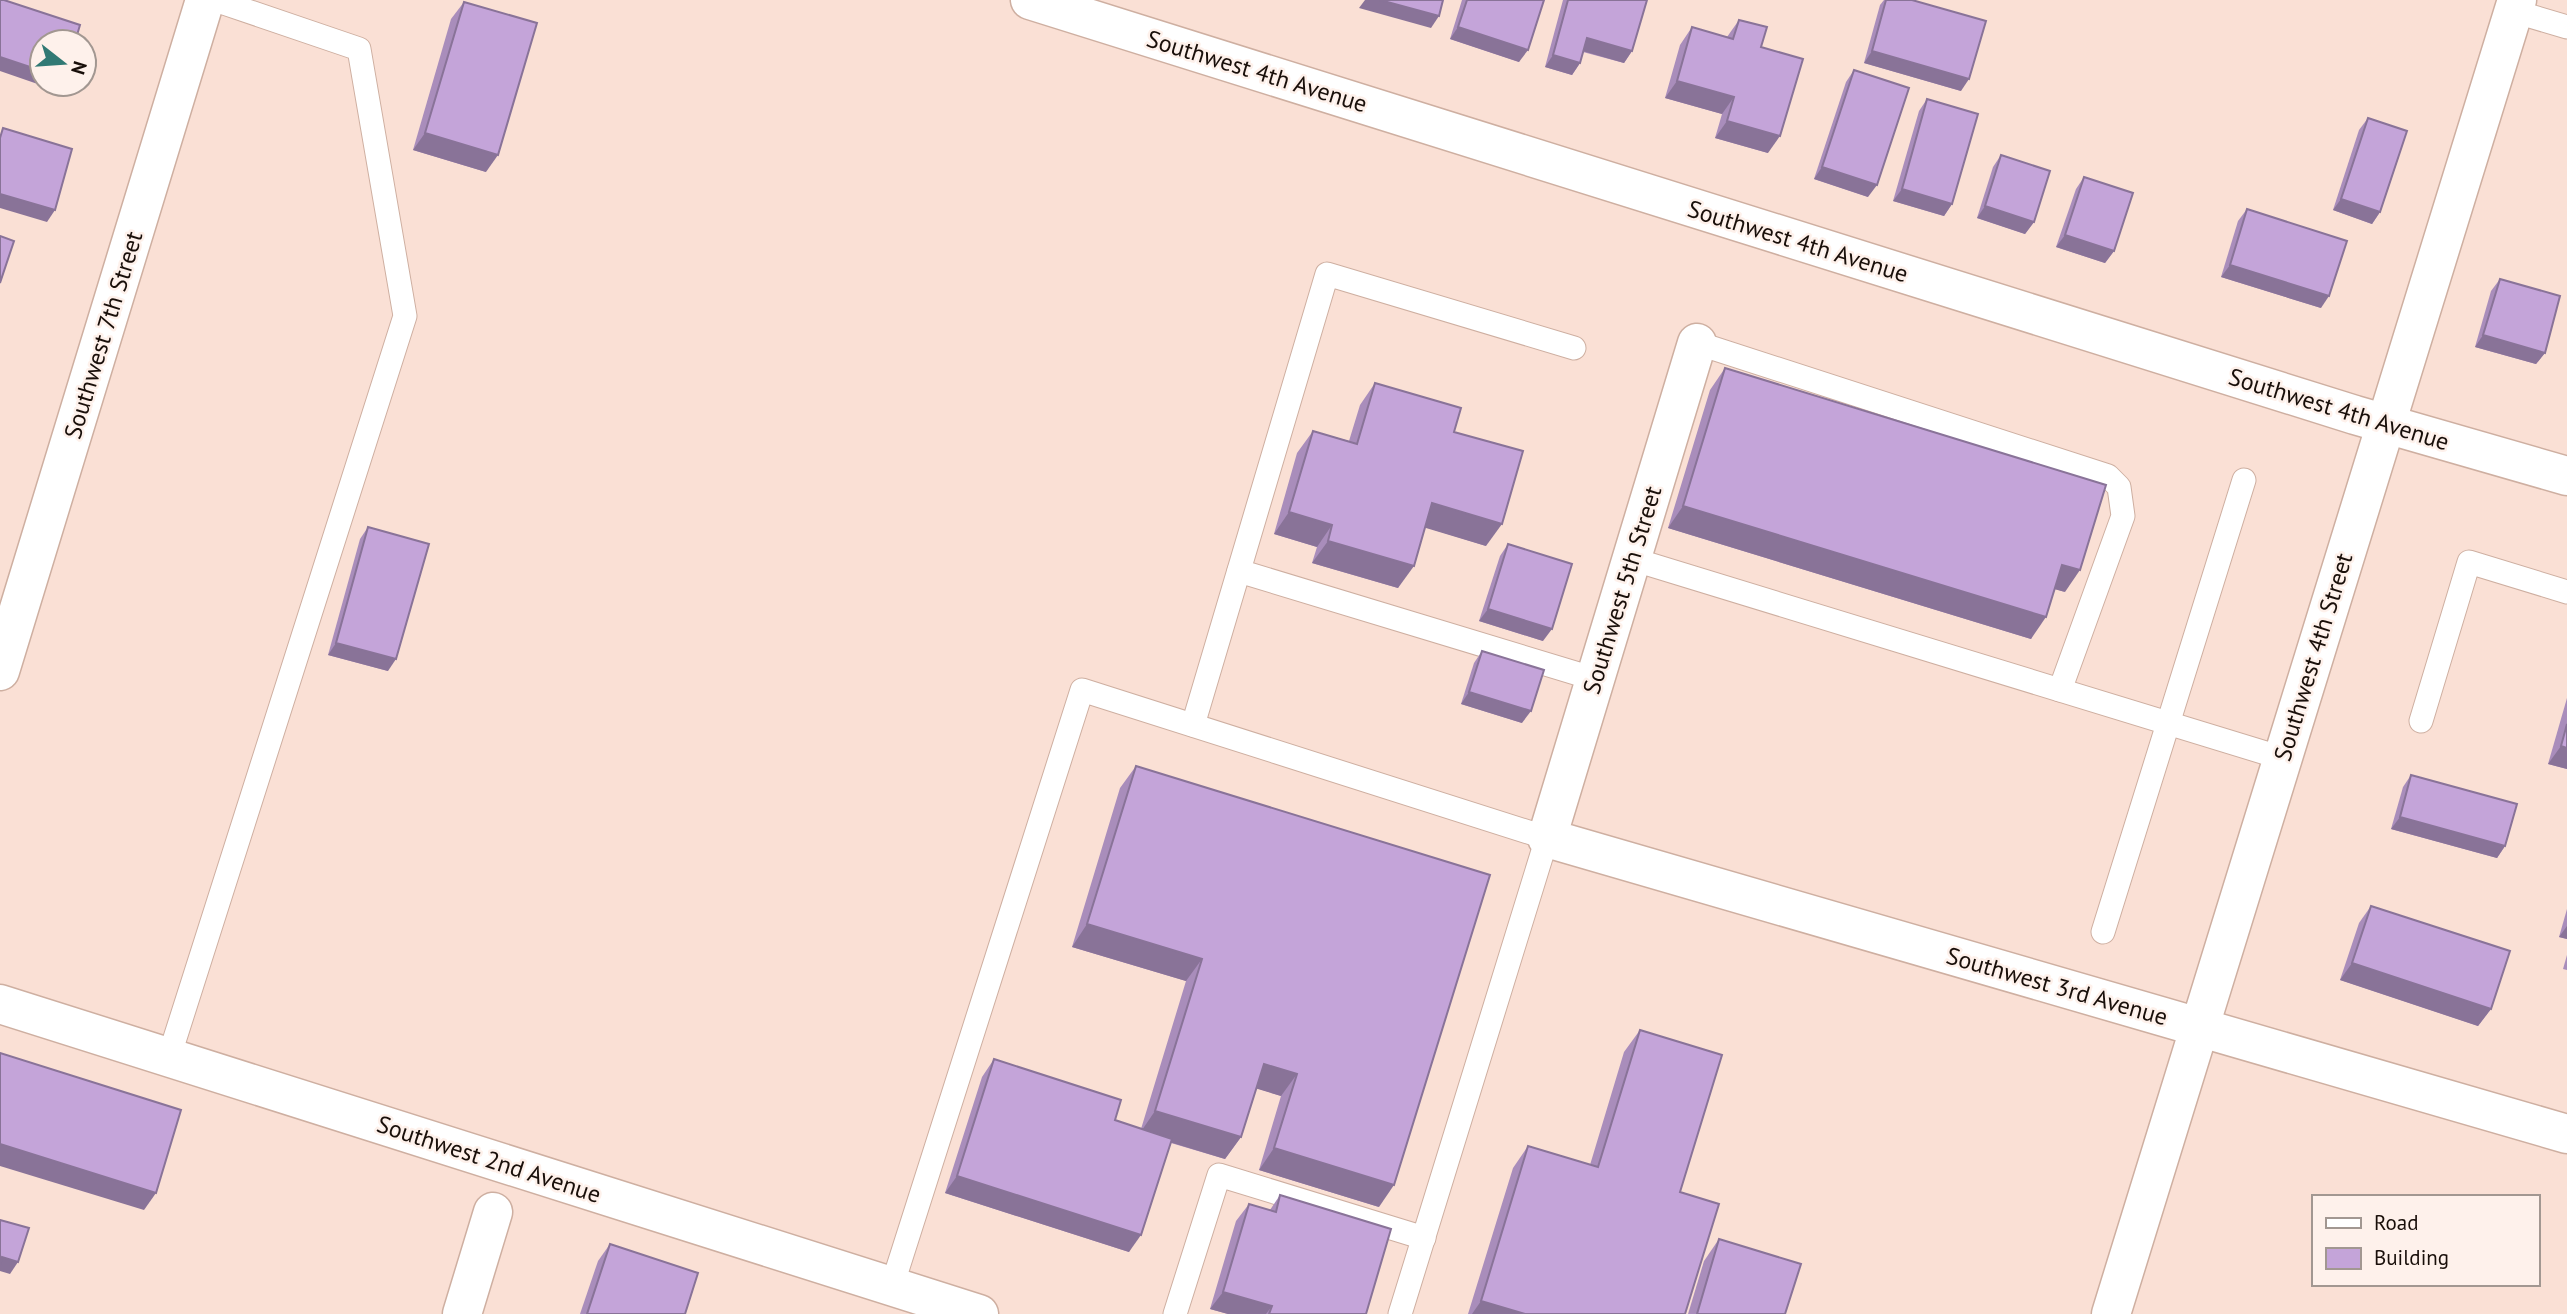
<svg xmlns="http://www.w3.org/2000/svg" width="2567" height="1314" font-family="'PT Sans',sans-serif">
	<rect width="100%" height="100%" fill="#fae0d5"/>
	<g fill="none" stroke-linecap="round" stroke-linejoin="round">
		<!-- service casing -->
		<g stroke="#ceafa1" stroke-width="25">
			<g id="service">
				<polyline points="2513,11 2567,27"/>
				<polyline points="1697,343 2108,476 2119,487 2123,516 2060,690"/>
				<polyline points="1632,559 2282,758"/>
				<polyline points="1239,571 1595,679"/>
				<polyline points="2421,721 2469,562 2567,592"/>
				<polyline points="1193,725 1327,274 1574,348"/>
				<polyline points="2103,932 2244,480"/>
				<polyline points="169,1057 405,316 359,49 215,0"/>
				<polyline points="892,1286 1082,690 1547,838 1400,1314"/>
				<polyline points="1175,1314 1219,1175 1424,1238"/>
			</g>
		</g>
		<!-- minor casing -->
		<g stroke="#ceafa1" stroke-width="41">
			<g id="minor">
				<polyline points="1030,0 2355,415 2567,476"/>
				<polyline points="1697,343 1547,838 2567,1134"/>
				<polyline points="0,671 205,0"/>
				<polyline points="0,1004 979,1314"/>
				<polyline points="462,1314 493,1212"/>
				<polyline points="2111,1314 2517,0"/>
			</g>
		</g>
		<!-- service -->
		<use href="#service" stroke="#fff" stroke-width="23"/>
		<!-- minor -->
		<use href="#minor" stroke="#fff" stroke-width="38"/>
	</g>
	<!-- wall -->
	<g fill="#a98dbb">
		<polygon points="1462,0 1544,0 1519,62 1450,39"/>
		<polygon points="1563,0 1647,0 1632,51 1624,63 1583,52 1580,63 1572,75 1545,67"/>
		<polygon points="1884,0 1912,0 1961,91 1864,63 1880,5"/>
		<polygon points="464,2 486,172 413,150 451,19"/>
		<polygon points="1739,20 1761,47 1768,153 1715,138 1722,114 1665,98 1680,45 1692,27 1727,37"/>
		<polygon points="1854,70 1868,197 1814,179 1846,82"/>
		<polygon points="1927,99 1952,204 1944,216 1893,201 1919,111"/>
		<polygon points="2368,118 2380,212 2372,224 2333,210 2359,130"/>
		<polygon points="2001,155 2034,222 2025,234 1977,218 1993,167"/>
		<polygon points="2084,177 2114,251 2105,263 2056,247 2076,189"/>
		<polygon points="2247,209 2321,308 2221,277 2238,221"/>
		<polygon points="2500,279 2545,353 2536,364 2475,347 2491,291"/>
		<polygon points="1725,368 2065,592 2055,589 2031,639 1668,528 1710,390"/>
		<polygon points="1375,383 1454,432 1486,546 1425,527 1398,588 1312,563 1317,547 1274,534 1297,453 1313,431 1349,441 1360,405"/>
		<polygon points="368,527 388,671 328,655 360,539"/>
		<polygon points="1508,544 1543,641 1479,621 1500,556"/>
		<polygon points="1482,651 1522,723 1461,704 1474,663"/>
		<polygon points="2567,698 2567,769 2548,764"/>
		<polygon points="1136,766 1379,1207 1259,1170 1281,1096 1256,1088 1241,1137 1225,1159 1171,1143 1129,1252 945,1193 982,1077 994,1059 1115,1120 1141,1129 1186,981 1072,947 1120,788"/>
		<polygon points="2411,775 2505,846 2497,858 2391,829 2403,787"/>
		<polygon points="2371,906 2491,1009 2478,1026 2340,980 2359,923"/>
		<polygon points="2567,909 2567,939 2559,937"/>
		<polygon points="2567,955 2567,970 2563,969"/>
		<polygon points="1640,1030 1680,1192 1685,1314 1468,1314 1513,1168 1528,1146 1590,1165 1624,1052"/>
		<polygon points="1280,1195 1366,1314 1228,1314 1210,1309 1236,1221 1249,1204 1270,1210"/>
		<polygon points="1719,1239 1785,1314 1688,1314 1704,1261"/>
		<polygon points="610,1244 685,1314 580,1314 598,1261"/>
	</g>
	<!-- shaded-wall -->
	<g fill="#897398">
		<polygon points="1365,0 1380,0 1439,16 1431,28 1359,8"/>
		<polygon points="1458,27 1528,50 1519,62 1450,39"/>
		<polygon points="1587,38 1632,51 1624,63 1579,50"/>
		<polygon points="1872,51 1969,79 1961,91 1864,63"/>
		<polygon points="1553,55 1580,63 1572,75 1545,67"/>
		<polygon points="0,57 42,71 42,84 59,84 55,90 0,71"/>
		<polygon points="1677,81 1734,97 1722,114 1665,98"/>
		<polygon points="1727,121 1780,136 1768,153 1715,138"/>
		<polygon points="425,133 498,155 486,172 413,150"/>
		<polygon points="1822,167 1877,185 1868,197 1814,179"/>
		<polygon points="1902,189 1952,204 1944,216 1893,201"/>
		<polygon points="0,194 55,210 47,222 0,208"/>
		<polygon points="2341,199 2380,212 2372,224 2333,210"/>
		<polygon points="1985,206 2034,222 2025,234 1977,218"/>
		<polygon points="2065,235 2114,251 2105,263 2056,247"/>
		<polygon points="2230,265 2329,296 2321,308 2221,277"/>
		<polygon points="2483,335 2545,353 2536,364 2475,347"/>
		<polygon points="1432,503 1502,524 1486,546 1416,525"/>
		<polygon points="1683,506 2046,617 2031,639 1668,528"/>
		<polygon points="1289,512 1332,525 1317,547 1274,534"/>
		<polygon points="1328,541 1414,566 1398,588 1312,563"/>
		<polygon points="2062,565 2080,570 2065,592 2047,587"/>
		<polygon points="1488,609 1552,629 1543,641 1479,621"/>
		<polygon points="336,643 396,659 388,671 328,655"/>
		<polygon points="1469,692 1531,711 1522,723 1461,704"/>
		<polygon points="2561,746 2567,748 2567,769 2548,764"/>
		<polygon points="2400,817 2505,846 2497,858 2391,829"/>
		<polygon points="1087,924 1202,959 1186,981 1072,947"/>
		<polygon points="2567,926 2567,939 2559,937"/>
		<polygon points="2352,963 2491,1009 2478,1026 2340,980"/>
		<polygon points="1264,1064 1297,1074 1281,1096 1248,1086"/>
		<polygon points="1155,1111 1241,1137 1225,1159 1140,1133"/>
		<polygon points="0,1144 156,1193 144,1210 0,1166"/>
		<polygon points="1274,1148 1394,1185 1379,1207 1259,1170"/>
		<polygon points="957,1176 1141,1235 1129,1252 945,1193"/>
		<polygon points="2,1257 18,1262 10,1274 0,1271 0,1261"/>
		<polygon points="1223,1292 1272,1306 1266,1314 1228,1314 1210,1309"/>
		<polygon points="1481,1301 1525,1314 1472,1314"/>
	</g>
	<!-- building -->
	<g fill="#c4a4d9" stroke="#897398" stroke-width="2">
		<polygon points="0,0 4,0 80,25 75,42 42,42 42,71 0,57"/>
		<polygon points="1380,0 1443,0 1439,16"/>
		<polygon points="1467,0 1544,0 1528,50 1458,27"/>
		<polygon points="1568,0 1647,0 1632,51 1587,38 1580,63 1553,55"/>
		<polygon points="1886,0 1912,0 1986,21 1969,79 1872,51"/>
		<polygon points="464,2 537,23 498,155 425,133"/>
		<polygon points="1739,20 1767,27 1761,47 1803,59 1780,136 1727,121 1734,97 1677,81 1692,27 1733,39"/>
		<polygon points="1854,70 1909,88 1877,185 1822,167"/>
		<polygon points="1927,99 1978,114 1952,204 1902,189"/>
		<polygon points="2368,118 2407,131 2380,212 2341,199"/>
		<polygon points="3,128 72,149 55,210 0,194 0,138"/>
		<polygon points="2001,155 2050,171 2034,222 1985,206"/>
		<polygon points="2084,177 2133,193 2114,251 2065,235"/>
		<polygon points="2247,209 2347,241 2329,296 2230,265"/>
		<polygon points="0,236 14,241 0,283"/>
		<polygon points="2500,279 2560,296 2545,353 2483,335"/>
		<polygon points="1725,368 2106,485 2080,570 2062,565 2046,617 1683,506"/>
		<polygon points="1375,383 1461,408 1454,432 1523,451 1502,524 1432,503 1414,566 1328,541 1332,525 1289,512 1313,431 1357,444"/>
		<polygon points="368,527 429,544 396,659 336,643"/>
		<polygon points="1508,544 1572,564 1552,629 1488,609"/>
		<polygon points="1482,651 1544,670 1531,711 1469,692"/>
		<polygon points="2567,724 2567,748 2561,746"/>
		<polygon points="1136,766 1490,875 1394,1185 1274,1148 1297,1074 1264,1064 1241,1137 1155,1111 1202,959 1087,924"/>
		<polygon points="2411,775 2517,804 2505,846 2400,817"/>
		<polygon points="2371,906 2510,951 2491,1009 2352,963"/>
		<polygon points="1640,1030 1722,1055 1680,1192 1719,1204 1685,1314 1525,1314 1481,1301 1528,1146 1598,1167"/>
		<polygon points="0,1053 181,1110 156,1193 0,1144"/>
		<polygon points="994,1059 1121,1100 1115,1120 1172,1139 1141,1235 957,1176"/>
		<polygon points="1280,1195 1391,1229 1366,1314 1269,1314 1272,1306 1223,1292 1249,1204 1276,1212"/>
		<polygon points="0,1220 29,1228 18,1262 2,1257 0,1266"/>
		<polygon points="1719,1239 1801,1264 1785,1314 1697,1314"/>
		<polygon points="610,1244 698,1273 685,1314 587,1314"/>
	</g>
	<g text-anchor="middle" dominant-baseline="central" stroke-width="5" stroke-linejoin="round" paint-order="stroke">
		<!-- street labels -->
		<g font-size="24" fill="#190f0a" stroke="#fef1eb">
			<text transform="translate(1257 71) rotate(17)">Southwest 4th Avenue</text>
			<text transform="translate(1798 241) rotate(17)">Southwest 4th Avenue</text>
			<text transform="translate(103 335) rotate(-73)">Southwest 7th Street</text>
			<text transform="translate(2339 409) rotate(17)">Southwest 4th Avenue</text>
			<text transform="translate(1622 590) rotate(-73)">Southwest 5th Street</text>
			<text transform="translate(2313 657) rotate(-73)">Southwest 4th Street</text>
			<text transform="translate(2057 986) rotate(16)">Southwest 3rd Avenue</text>
			<text transform="translate(489 1159) rotate(18)">Southwest 2nd Avenue</text>
		</g>
	</g>
	<!-- legend -->
	<rect x="2312" y="1195" width="228" height="91" fill="#fef1eb" stroke="#a29791" stroke-width="2"/>
	<rect x="2326" y="1218" width="35" height="10" fill="#ffffff" stroke="#a29791" stroke-width="2"/>
	<text x="2374" y="1230" font-size="21" fill="#190f0a">Road</text>
	<rect x="2326" y="1248" width="35" height="21" fill="#c4a4d9" stroke="#a29791" stroke-width="2"/>
	<text x="2374" y="1265" font-size="21" fill="#190f0a">Building</text>
	<!-- north arrow -->
	<g transform="translate(63 63) rotate(107)"><circle r="33" fill="#fef1eb" stroke="#a29791" stroke-width="2"/>
	<path d="M0-5L12 26L0 18L-12 26Z" fill="#317974"/>
	<text y="-10" font-size="19" font-weight="bold" text-anchor="middle" fill="#190f0a">N</text>
	</g>
</svg>
